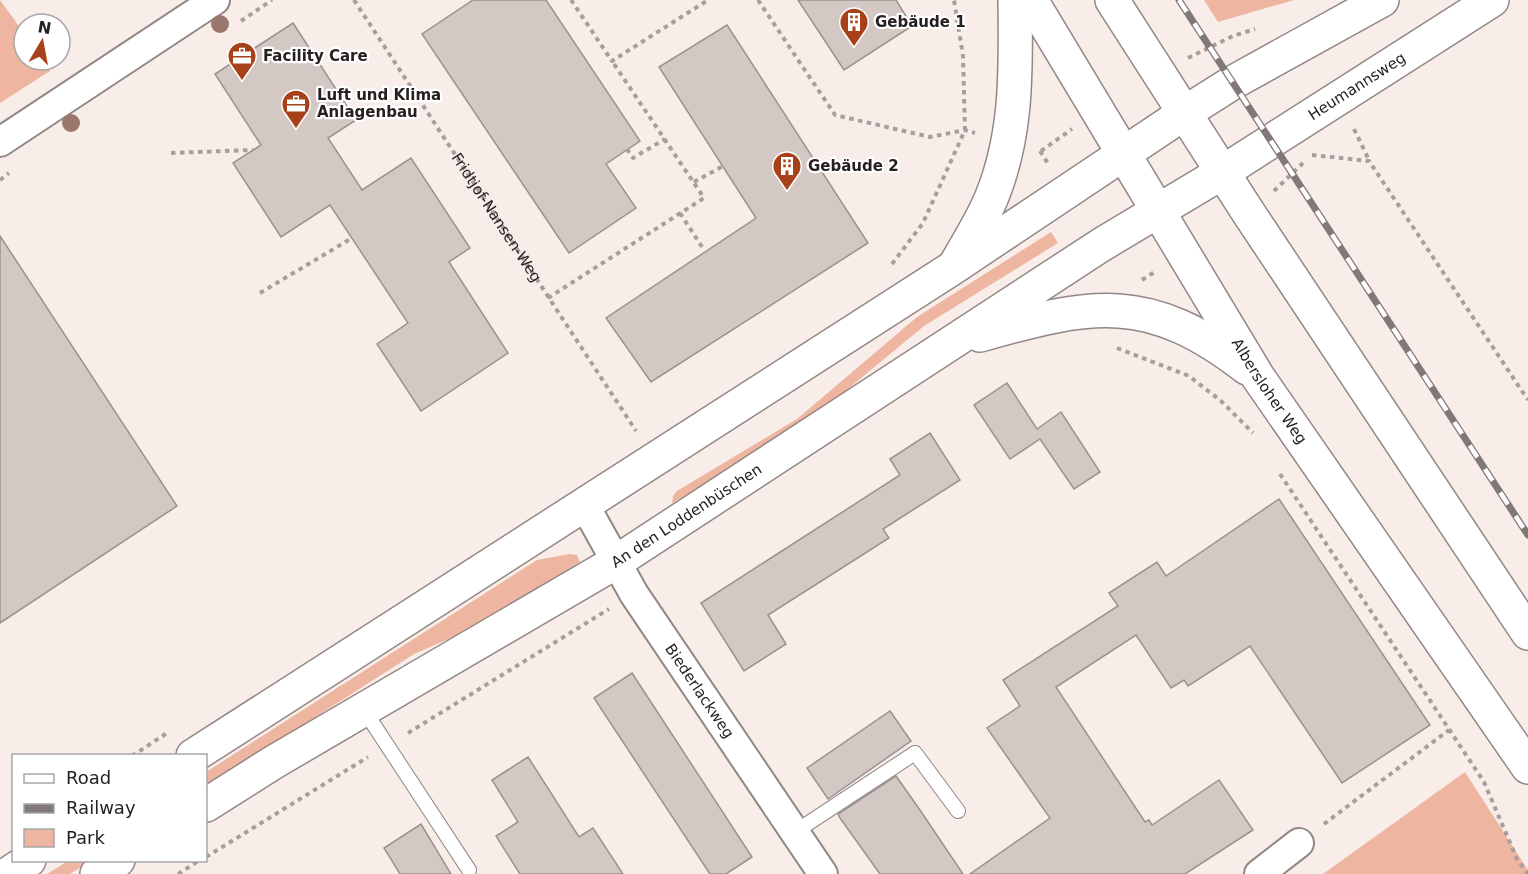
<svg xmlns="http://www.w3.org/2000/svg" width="1528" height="874" font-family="'DejaVu Sans',sans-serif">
	<rect width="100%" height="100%" fill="#f9ede9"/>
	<!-- green -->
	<g fill="#eeb5a1">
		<polygon points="0,0 24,33 24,60 42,60 50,71 0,103"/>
		<polygon points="1204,0 1294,0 1218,22"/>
		<polygon points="1051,232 1058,243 924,326 802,427 672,503 673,496 677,491 797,419 917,317"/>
		<polygon points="569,554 577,555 580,562 469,630 414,654 206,787 206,772 537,560"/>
		<polygon points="1465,772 1528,870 1528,874 1323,874"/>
		<polygon points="68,861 91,861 70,874 47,874"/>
	</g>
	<!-- building -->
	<g fill="#d3c8c4" stroke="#9c918e" stroke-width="1.5">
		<polygon points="473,0 546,0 640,141 606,164 636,208 569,253 422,34"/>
		<polygon points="798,0 896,0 912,26 844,70"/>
		<polygon points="293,23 356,120 328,138 362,190 411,158 470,248 449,262 508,353 421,411 377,344 408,323 330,205 281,237 233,163 261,145 215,74"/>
		<polygon points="727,25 868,243 651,382 606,318 756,218 659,67"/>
		<polygon points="0,236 177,506 0,623"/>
		<polygon points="1007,383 1037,429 1061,412 1100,472 1074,489 1040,439 1010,459 974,405"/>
		<polygon points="930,433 960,480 883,529 889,538 768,615 786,644 744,671 701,603 900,475 890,459"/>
		<polygon points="1279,499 1430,725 1342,783 1250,646 1188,686 1184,680 1171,688 1136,635 1056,687 1145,822 1149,820 1152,825 1219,780 1253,830 1185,874 970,874 1050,818 987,728 1020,706 1003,680 1118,606 1109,593 1157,562 1166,576"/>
		<polygon points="632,673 752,857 726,874 710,874 594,698"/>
		<polygon points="890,711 911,741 828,799 807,768"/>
		<polygon points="528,757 579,837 593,828 623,874 520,874 496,836 518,822 492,780"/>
		<polygon points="896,776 920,810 963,874 880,874 840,818 838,814"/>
		<polygon points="421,824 451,874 400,874 384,848"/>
	</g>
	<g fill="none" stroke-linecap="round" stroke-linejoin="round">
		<!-- service casing -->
		<g stroke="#928784" stroke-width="16">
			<g id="service">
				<polyline points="364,710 469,870"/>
				<polyline points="795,832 915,753 958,811"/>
			</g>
		</g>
		<!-- minor casing -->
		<g stroke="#928784" stroke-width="32">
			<g id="minor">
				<polyline points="0,142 215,0"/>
				<path id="s2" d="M584 504 634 594 823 874"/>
				<polyline points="1259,874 1299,843"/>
			</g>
		</g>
		<!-- tertiary casing -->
		<g stroke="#928784" stroke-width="36">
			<g id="tertiary">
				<polyline points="1183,114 1232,83 1382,0"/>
				<path id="s3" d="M1223 172 1492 0"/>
			</g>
		</g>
		<!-- secondary casing -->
		<g stroke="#928784" stroke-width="36">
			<g id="secondary">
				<path id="s4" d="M1031 0 1258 377 1528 767"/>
				<polyline points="1112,0 1248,212 1528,633"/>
				<path d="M957 262C967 245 977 228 986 210 1018 143 1016 71 1015 0"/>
				<path d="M980 335C1093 303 1149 292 1247 368"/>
				<polyline points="193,756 954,267 1183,114"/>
				<path id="s5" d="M206 805 274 762 616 562 1101 245 1223 172"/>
				<polyline points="8,874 29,860"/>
				<polyline points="97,874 118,860"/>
			</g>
		</g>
		<!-- path -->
		<g stroke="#a89e9b" stroke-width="4" stroke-dasharray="4.5 4.5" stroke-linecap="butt">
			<path id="s1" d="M354 0 636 431"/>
			<polyline points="571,0 612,61 708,0"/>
			<polyline points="758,0 835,115 930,137 965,130 975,133"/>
			<polyline points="241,21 272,0"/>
			<polyline points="1188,58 1233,36 1255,29"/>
			<polyline points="1354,129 1369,160"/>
			<polyline points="627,149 633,158 665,139"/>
			<polyline points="1040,151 1049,165"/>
			<polyline points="1041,151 1072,129"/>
			<polyline points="171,153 253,150"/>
			<polyline points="1312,155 1369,161 1528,400"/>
			<polyline points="0,180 9,173"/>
			<polyline points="694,182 723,166"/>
			<polyline points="1274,191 1303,163"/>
			<polyline points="680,213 704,250"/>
			<polyline points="892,264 923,223 965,130 963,56 954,0"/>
			<polyline points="1142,280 1156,271"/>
			<polyline points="260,293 352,238"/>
			<polyline points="548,298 704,198 612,61"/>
			<polyline points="1117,348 1189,376 1221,401 1253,433"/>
			<polyline points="1280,474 1484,782 1517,859 1528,874"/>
			<polyline points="408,733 609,609"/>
			<polyline points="132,756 167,733"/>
			<polyline points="1324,824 1449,730"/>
			<polyline points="206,857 368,757"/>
			<polyline points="178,874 200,860"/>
		</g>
		<!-- service -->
		<use href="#service" stroke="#fff" stroke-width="14"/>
		<!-- minor -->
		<use href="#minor" stroke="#fff" stroke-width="28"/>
		<!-- tertiary -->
		<use href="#tertiary" stroke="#fff" stroke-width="33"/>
		<!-- secondary -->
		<use href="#secondary" stroke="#fff" stroke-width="33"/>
		<!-- rail casing -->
		<g stroke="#817977" stroke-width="7">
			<polyline id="rail" points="1179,0 1528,535"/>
		</g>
		<!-- rail -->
		<use href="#rail" stroke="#fff" stroke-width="4.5" stroke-dasharray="14" stroke-linecap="butt"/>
	</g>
	<!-- trees -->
	<g fill="#9a786b">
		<circle cx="220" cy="24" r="9"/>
		<circle cx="71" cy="123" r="9"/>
	</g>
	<!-- icons -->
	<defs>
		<g id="building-pin" transform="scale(1.5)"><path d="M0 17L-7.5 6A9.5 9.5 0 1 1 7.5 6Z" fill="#a74119" stroke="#fff"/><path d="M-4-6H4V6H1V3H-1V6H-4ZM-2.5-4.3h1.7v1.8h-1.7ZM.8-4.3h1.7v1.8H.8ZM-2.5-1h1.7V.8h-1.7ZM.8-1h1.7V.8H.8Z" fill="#fff"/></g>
		<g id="office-pin" transform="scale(1.5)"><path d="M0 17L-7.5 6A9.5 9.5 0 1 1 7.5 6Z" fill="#a74119" stroke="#fff"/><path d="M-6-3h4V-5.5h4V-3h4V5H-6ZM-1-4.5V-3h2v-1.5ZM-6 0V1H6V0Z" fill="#fff"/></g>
	</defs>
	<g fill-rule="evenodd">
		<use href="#building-pin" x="854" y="22"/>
		<use href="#office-pin" x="242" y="56"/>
		<use href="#office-pin" x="296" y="104"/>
		<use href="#building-pin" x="787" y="166"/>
	</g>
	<g text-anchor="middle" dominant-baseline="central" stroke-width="4.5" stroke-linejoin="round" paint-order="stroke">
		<!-- poi labels -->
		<g font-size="15" font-weight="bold" fill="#262120" stroke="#fff" text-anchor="start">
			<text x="875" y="22">Gebäude 1</text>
			<text x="263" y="56">Facility Care</text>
			<text x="317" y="95">Luft und Klima<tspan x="317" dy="17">Anlagenbau</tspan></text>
			<text x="808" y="166">Gebäude 2</text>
		</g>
		<!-- street labels -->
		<g font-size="15" fill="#262120" stroke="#fff">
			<text stroke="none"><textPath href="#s3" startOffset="159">Heumannsweg</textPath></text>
			<text stroke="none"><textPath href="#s1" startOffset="260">Fridtjof-Nansen-Weg</textPath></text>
			<text stroke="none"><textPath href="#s4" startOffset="458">Albersloher Weg</textPath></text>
			<text stroke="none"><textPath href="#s5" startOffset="561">An den Loddenbüschen</textPath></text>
			<text stroke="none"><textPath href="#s2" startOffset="220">Biederlackweg</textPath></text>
		</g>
	</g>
	<!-- legend -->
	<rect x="12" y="754" width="195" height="108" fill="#ffffff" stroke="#a8a6a6" stroke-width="1.5"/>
	<rect x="24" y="774" width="30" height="9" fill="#ffffff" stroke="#a8a6a6" stroke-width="1.5"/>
	<text x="66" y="784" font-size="18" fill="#262120">Road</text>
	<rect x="24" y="804" width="30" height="9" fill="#817977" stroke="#a8a6a6" stroke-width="1.5"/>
	<text x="66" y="814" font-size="18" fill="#262120">Railway</text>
	<rect x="24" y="829" width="30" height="18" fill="#eeb5a1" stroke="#a8a6a6" stroke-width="1.5"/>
	<text x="66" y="844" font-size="18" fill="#262120">Park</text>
	<!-- north arrow -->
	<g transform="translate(42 42) rotate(10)"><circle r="28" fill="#ffffff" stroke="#a8a6a6" stroke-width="1.5"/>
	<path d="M0-4.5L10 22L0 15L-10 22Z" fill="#a74119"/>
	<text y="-9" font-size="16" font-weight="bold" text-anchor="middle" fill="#262120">N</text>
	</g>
</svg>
